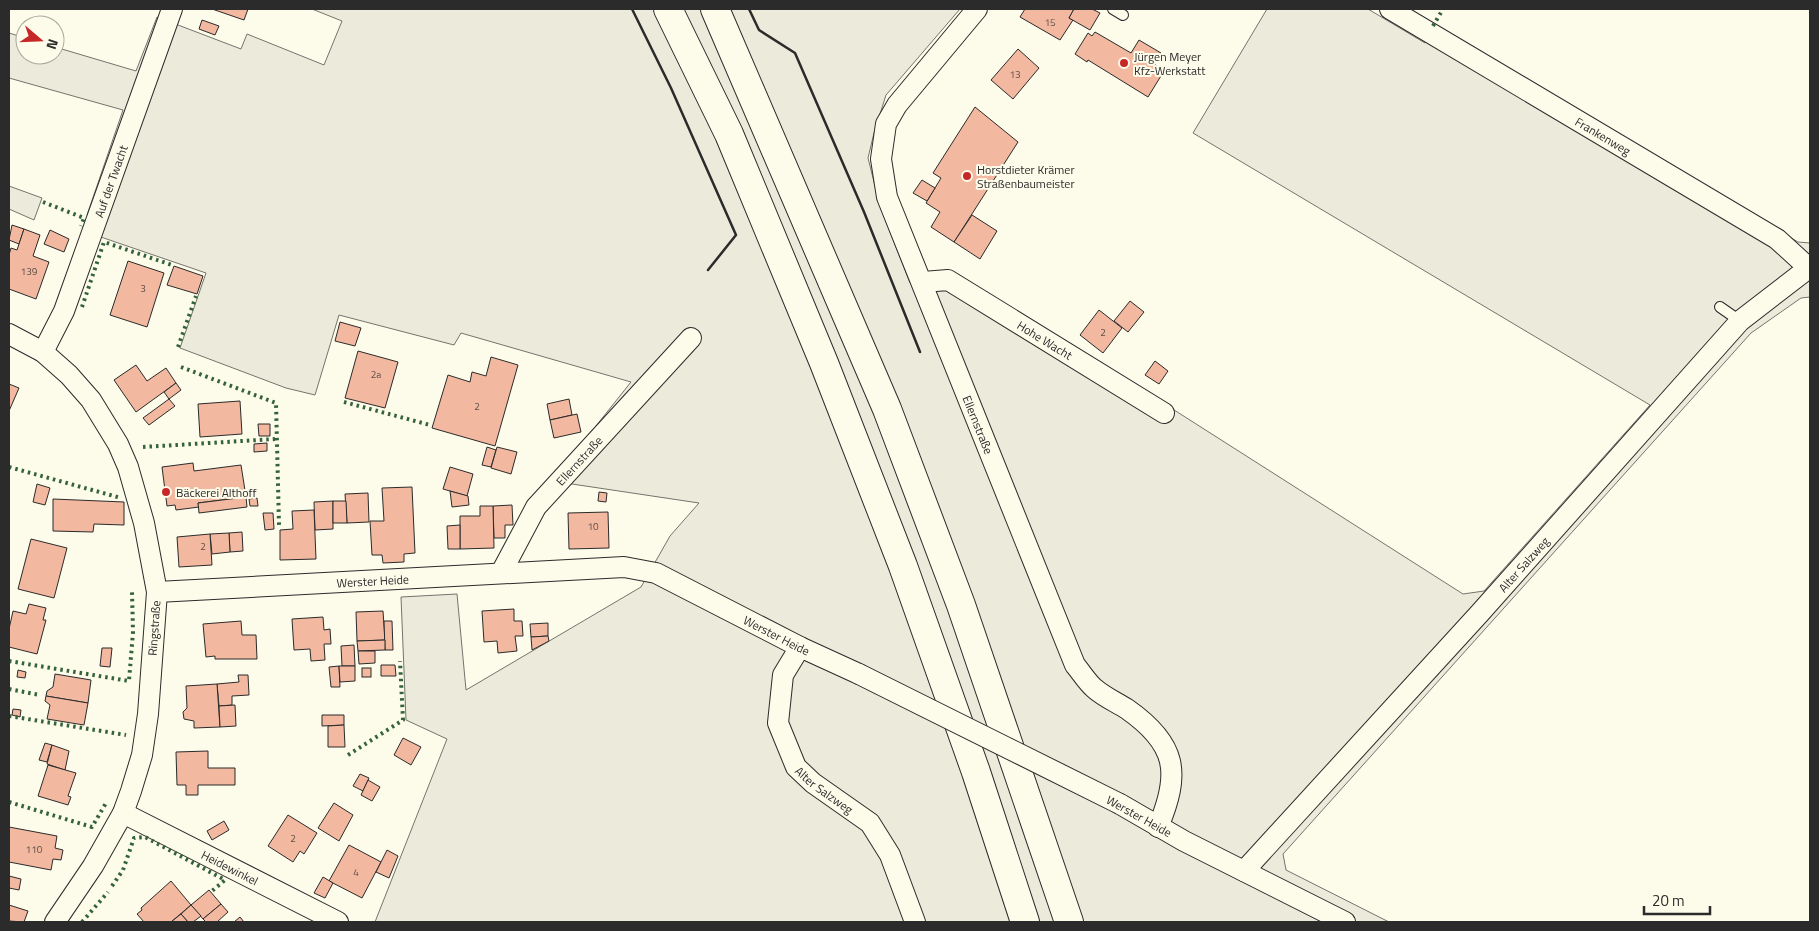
<svg xmlns="http://www.w3.org/2000/svg" width="1819" height="931" font-family="'Titillium Web',sans-serif">
	<rect width="100%" height="100%" fill="#fdfbea"/>
	<!-- green -->
	<g fill="#ecebdb" stroke="#74746e">
		<polygon points="312,9 960,9 886,95 874,133 868,158 880,206 910,283 993,300 1160,401 1463,594 1484,591 1650,405 1193,133 1267,9 1368,9 1425,43 1436,26 1798,242 1810,243 1810,297 1801,298 1751,333 1283,854 1286,870 1389,922 375,922 447,739 406,720 401,597 457,594 466,690 641,587 670,536 699,503 552,481 631,382 461,333 454,345 339,315 315,395 286,388 180,348 206,273 95,235 100,220 87,215 123,110 9,78 9,33 25,38 25,55 55,55 55,47 136,71 157,17 241,49 247,34 324,65 342,21"/>
		<polygon points="9,186 42,198 34,220 9,209"/>
	</g>
	<!-- building -->
	<g fill="#f2b8a0" stroke="#2b2b2b">
		<polygon points="212,9 248,9 244,20"/>
		<polygon points="1025,9 1074,9 1069,18 1073,20 1060,40 1020,17"/>
		<polygon points="1074,9 1092,9 1100,13 1090,30 1069,18"/>
		<polygon points="202,20 219,26 215,35 199,29"/>
		<polygon points="1095,32 1131,53 1139,40 1161,53 1154,64 1164,71 1148,97 1088,60 1087,62 1075,54 1088,33 1092,36"/>
		<polygon points="1018,49 1039,68 1013,99 991,80"/>
		<polygon points="975,107 1018,142 954,242 931,227 940,212 926,203 941,178 933,173"/>
		<polygon points="922,180 935,188 927,201 913,193"/>
		<polygon points="972,215 997,231 980,259 954,242"/>
		<polygon points="12,225 24,229 19,244 9,240"/>
		<polygon points="24,229 40,235 33,256 49,262 36,299 9,289 9,255 11,248 17,250"/>
		<polygon points="50,230 69,239 64,252 44,244"/>
		<polygon points="128,261 164,273 147,327 110,315"/>
		<polygon points="174,266 203,276 197,294 167,285"/>
		<polygon points="1130,301 1144,312 1128,332 1114,321"/>
		<polygon points="1099,310 1122,328 1103,353 1080,335"/>
		<polygon points="340,322 361,328 355,346 335,341"/>
		<polygon points="358,351 398,362 385,408 345,398"/>
		<polygon points="491,357 518,365 495,446 432,428 448,375 470,382 472,372 486,376"/>
		<polygon points="1155,361 1168,371 1159,384 1145,375"/>
		<polygon points="136,365 147,381 166,368 176,383 136,412 114,380"/>
		<polygon points="176,383 181,390 169,399 164,392"/>
		<polygon points="9,384 19,388 9,411"/>
		<polygon points="169,399 175,406 149,425 143,418"/>
		<polygon points="569,399 572,415 550,420 547,404"/>
		<polygon points="240,401 242,434 200,437 198,404"/>
		<polygon points="577,414 581,432 554,438 550,420"/>
		<polygon points="258,424 270,424 270,436 259,436"/>
		<polygon points="267,443 267,451 254,452 254,444"/>
		<polygon points="487,447 496,450 491,467 482,465"/>
		<polygon points="497,447 517,452 511,474 491,468"/>
		<polygon points="193,463 194,471 241,465 246,497 198,503 199,507 176,510 175,505 167,506 162,467"/>
		<polygon points="450,467 473,474 467,496 443,489"/>
		<polygon points="37,484 50,488 45,505 33,502"/>
		<polygon points="412,487 415,553 404,554 404,562 383,563 382,555 372,555 370,521 384,521 382,488"/>
		<polygon points="450,491 468,496 469,505 452,507"/>
		<polygon points="599,492 607,493 606,502 598,501"/>
		<polygon points="368,493 369,522 347,523 345,494"/>
		<polygon points="246,497 247,507 199,513 198,503"/>
		<polygon points="257,498 258,506 250,506 249,499"/>
		<polygon points="53,499 124,502 124,525 94,524 93,532 53,531"/>
		<polygon points="333,501 333,529 315,530 314,502"/>
		<polygon points="333,501 346,501 347,523 333,523"/>
		<polygon points="512,505 513,525 505,525 505,538 494,538 493,506"/>
		<polygon points="480,506 493,506 494,548 460,549 460,516 480,516"/>
		<polygon points="314,510 316,559 280,560 280,530 293,529 292,511"/>
		<polygon points="608,512 609,548 569,549 568,513"/>
		<polygon points="263,513 273,513 274,529 265,530"/>
		<polygon points="460,525 460,549 448,549 447,526"/>
		<polygon points="242,532 243,551 230,552 229,533"/>
		<polygon points="229,533 230,552 212,554 210,534"/>
		<polygon points="210,534 212,565 179,567 177,537"/>
		<polygon points="31,539 67,548 54,598 18,589"/>
		<polygon points="29,604 46,608 43,620 46,620 37,654 9,647 9,629 13,611 26,614"/>
		<polygon points="514,609 514,621 522,621 523,636 515,636 517,651 498,653 497,641 484,642 482,611"/>
		<polygon points="383,611 385,640 357,641 356,612"/>
		<polygon points="323,617 324,630 330,629 331,644 324,644 325,660 311,661 310,649 294,650 292,619"/>
		<polygon points="241,621 242,635 256,635 257,659 215,659 215,656 206,657 203,624"/>
		<polygon points="384,621 392,621 393,650 385,650"/>
		<polygon points="548,623 548,636 531,637 530,624"/>
		<polygon points="548,636 549,641 532,650 531,637"/>
		<polygon points="385,640 385,650 358,651 357,641"/>
		<polygon points="354,645 355,666 342,666 341,646"/>
		<polygon points="102,648 112,648 110,667 100,666"/>
		<polygon points="358,651 375,651 375,663 359,664"/>
		<polygon points="381,665 395,665 396,676 381,676"/>
		<polygon points="339,666 340,687 331,687 329,667"/>
		<polygon points="339,666 355,666 355,681 340,682"/>
		<rect x="362" y="668" width="9" height="9"/>
		<polygon points="18,670 26,672 25,678 17,677"/>
		<polygon points="55,674 91,680 88,703 46,696 47,691 53,687"/>
		<polygon points="238,675 248,675 249,695 232,696 232,705 219,706 217,684 239,682"/>
		<polygon points="217,684 220,727 194,728 194,721 184,719 183,712 187,708 186,686"/>
		<polygon points="46,696 88,703 84,725 47,719 50,705 45,701"/>
		<polygon points="235,705 236,726 220,727 219,706"/>
		<polygon points="13,709 21,710 20,717 12,715"/>
		<polygon points="322,715 344,715 344,725 322,726"/>
		<polygon points="344,725 345,747 328,747 328,726"/>
		<polygon points="403,738 421,747 411,765 394,755"/>
		<polygon points="45,743 52,745 47,762 39,760"/>
		<polygon points="52,745 69,751 65,770 47,764"/>
		<polygon points="208,751 208,768 235,768 235,785 198,785 198,795 186,795 186,785 177,785 176,752"/>
		<polygon points="48,765 76,773 68,796 71,797 68,805 38,796"/>
		<polygon points="360,774 369,778 363,791 353,786"/>
		<polygon points="368,780 380,787 372,801 361,795"/>
		<polygon points="334,803 353,815 339,841 318,828"/>
		<polygon points="288,815 317,833 304,854 300,851 293,862 268,846"/>
		<polygon points="224,821 229,830 212,840 207,831"/>
		<polygon points="9,827 57,836 55,848 63,850 61,860 53,859 51,870 9,862"/>
		<polygon points="349,845 381,862 362,898 329,881"/>
		<polygon points="387,850 398,856 389,878 376,872"/>
		<polygon points="9,876 21,879 19,890 9,888"/>
		<polygon points="323,877 333,883 325,898 314,893"/>
		<polygon points="171,881 191,905 171,922 144,922 137,914 142,910 141,908"/>
		<polygon points="209,890 221,904 203,919 191,905"/>
		<polygon points="221,904 228,912 217,922 206,922 203,919"/>
		<polygon points="9,905 28,911 24,922 9,921"/>
		<polygon points="191,905 201,916 193,922 188,922 181,914"/>
		<polygon points="181,914 188,922 171,922"/>
		<polygon points="240,917 244,922 234,922"/>
	</g>
	<g fill="none" stroke-linecap="round" stroke-linejoin="round">
		<!-- lane casing -->
		<g stroke="#2b2b2b" stroke-width="12">
			<g id="lane">
				<polyline points="1113,9 1123,15"/>
				<polyline points="1720,307 1740,321"/>
			</g>
		</g>
		<!-- street casing -->
		<g stroke="#2b2b2b" stroke-width="22">
			<g id="street">
				<path id="s1" d="M977 9 897 105 886 124 881 159 887 197 1075 665C1081 672 1087 682 1094 688 1104 697 1116 702 1127 709 1177 744 1181 773 1158 827"/>
				<path id="s2" d="M1390 9 1777 239 1810 269"/>
				<path id="s3" d="M923 282 948 280 1164 413"/>
				<polyline points="9,334 43,352 69,375 91,400 118,444 128,467 144,523 157,592 148,714 142,755 131,791 123,813 93,866 55,922"/>
				<path id="s4" d="M43 352 64 311 172 9"/>
				<path id="s5" d="M501 573 536 507 691 338"/>
				<path id="s6" d="M157 592 624 567 656 573 800 647 859 674"/>
				<path id="s7" d="M800 647 783 675 778 723 796 767 813 783 870 823 890 855 915 922"/>
				<polyline points="1120,804 1184,841 1345,922"/>
				<path id="s8" d="M123 813 338 922"/>
				<path id="s9" d="M1244 871 1479 614 1740 321 1810 267"/>
			</g>
		</g>
		<!-- highway casing -->
		<g stroke="#2b2b2b" stroke-width="30">
			<g id="highway">
				<polyline points="668,9 729,134 824,363 903,566 976,772 1025,922"/>
				<polyline points="715,9 887,409 961,605 1069,922"/>
			</g>
		</g>
		<!-- lane -->
		<use href="#lane" stroke="#fdfbea" stroke-width="10"/>
		<!-- street -->
		<use href="#street" stroke="#fdfbea" stroke-width="20"/>
		<!-- highway -->
		<use href="#highway" stroke="#fdfbea" stroke-width="28"/>
		<!-- street-bridge casing -->
		<g stroke="#2b2b2b" stroke-width="22" stroke-linecap="butt">
			<polyline id="street-bridge" points="859,674 1120,804"/>
		</g>
		<!-- street-bridge -->
		<use href="#street-bridge" stroke="#fdfbea" stroke-width="20"/>
		<!-- hedge -->
		<g stroke="#34623c" stroke-width="4" stroke-dasharray="2.5 4" stroke-linecap="butt">
			<polyline points="1433,26 1443,9"/>
			<polyline points="43,202 84,218 81,226"/>
			<polyline points="82,307 104,242 172,265"/>
			<polyline points="178,347 196,296"/>
			<polyline points="181,367 276,403 279,525"/>
			<polyline points="344,402 430,425"/>
			<polyline points="143,447 275,439"/>
			<polyline points="9,467 121,498"/>
			<polyline points="9,661 129,681 133,632 132,592"/>
			<polyline points="9,689 40,695"/>
			<polyline points="9,716 126,735"/>
			<polyline points="348,755 403,720 400,661"/>
			<polyline points="9,802 92,827 106,803"/>
			<polyline points="112,886 123,870 134,838 145,837 225,880 212,891"/>
			<polyline points="82,922 108,892"/>
		</g>
		<!-- wall -->
		<g stroke="#2b2b2b" stroke-width="2.5">
			<polyline points="632,9 671,88 736,235 708,270"/>
			<polyline points="749,9 759,30 795,53 864,212 920,352"/>
		</g>
	</g>
	<!-- markers -->
	<g fill="#c62828" stroke="#fdfbea" stroke-width="2">
		<circle cx="1124" cy="63" r="5"/>
		<circle cx="967" cy="176" r="5"/>
		<circle cx="166" cy="492" r="5"/>
	</g>
	<g text-anchor="middle" dominant-baseline="central" stroke-width="4" stroke-linejoin="round" paint-order="stroke">
		<!-- number labels -->
		<g font-size="10" fill="#5d4e48">
			<text x="1050" y="22">15</text>
			<text x="1015" y="74">13</text>
			<text x="29" y="271">139</text>
			<text x="143" y="288">3</text>
			<text x="1103" y="332">2</text>
			<text x="376" y="374">2a</text>
			<text x="477" y="406">2</text>
			<text x="593" y="526">10</text>
			<text x="203" y="546">2</text>
			<text x="293" y="838">2</text>
			<text x="34" y="849">110</text>
			<text x="356" y="872">4</text>
		</g>
		<!-- poi labels -->
		<g font-size="12" fill="#2b2b2b" stroke="#fdfbea" text-anchor="start">
			<text x="1134" y="56">Jürgen Meyer<tspan x="1134" dy="14">Kfz-Werkstatt</tspan></text>
			<text x="977" y="169">Horstdieter Krämer<tspan x="977" dy="14">Straßenbaumeister</tspan></text>
			<text x="176" y="492">Bäckerei Althoff</text>
		</g>
		<!-- street labels -->
		<g font-size="12" fill="#2b2b2b" stroke="#fdfbea">
			<text stroke="none"><textPath href="#s2" startOffset="248">Frankenweg</textPath></text>
			<text stroke="none"><textPath href="#s4" startOffset="184">Auf der Twacht</textPath></text>
			<text stroke="none"><textPath href="#s3" startOffset="139">Hohe Wacht</textPath></text>
			<text stroke="none"><textPath href="#s1" startOffset="466">Ellernstraße</textPath></text>
			<text stroke="none"><textPath href="#s5" startOffset="138">Ellernstraße</textPath></text>
			<text stroke="none"><textPath href="#s9" startOffset="415">Alter Salzweg</textPath></text>
			<text stroke="none"><textPath href="#s6" startOffset="216">Werster Heide</textPath></text>
			<text transform="translate(154 628) rotate(-86)">Ringstraße</text>
			<text stroke="none"><textPath href="#s6" startOffset="636">Werster Heide</textPath></text>
			<text stroke="none"><textPath href="#s7" startOffset="165">Alter Salzweg</textPath></text>
			<text transform="translate(1139 816) rotate(29)">Werster Heide</text>
			<text stroke="none"><textPath href="#s8" startOffset="120">Heidewinkel</textPath></text>
		</g>
	</g>
	<!-- border -->
	<rect width="1819" height="931" fill="none" stroke="#2b2b2b" stroke-width="20"/>
	<!-- north arrow -->
	<g transform="translate(40 40) rotate(109)"><circle r="24" fill="#fdfbea" stroke="#a9a89e"/>
	<path d="M0-4L9 19L0 12L-9 19Z" fill="#c62828"/>
	<text y="-8" font-size="14" font-weight="bold" text-anchor="middle" fill="#2b2b2b">N</text>
	</g>
	<!-- scale -->
	<path d="M1644 906v8h66v-8" fill="none" stroke="#2b2b2b" stroke-width="2.5"/>
	<text x="1652" y="906" font-size="15" fill="#2b2b2b" stroke="#fdfbea" stroke-width="4" paint-order="stroke">20 m</text>
</svg>
